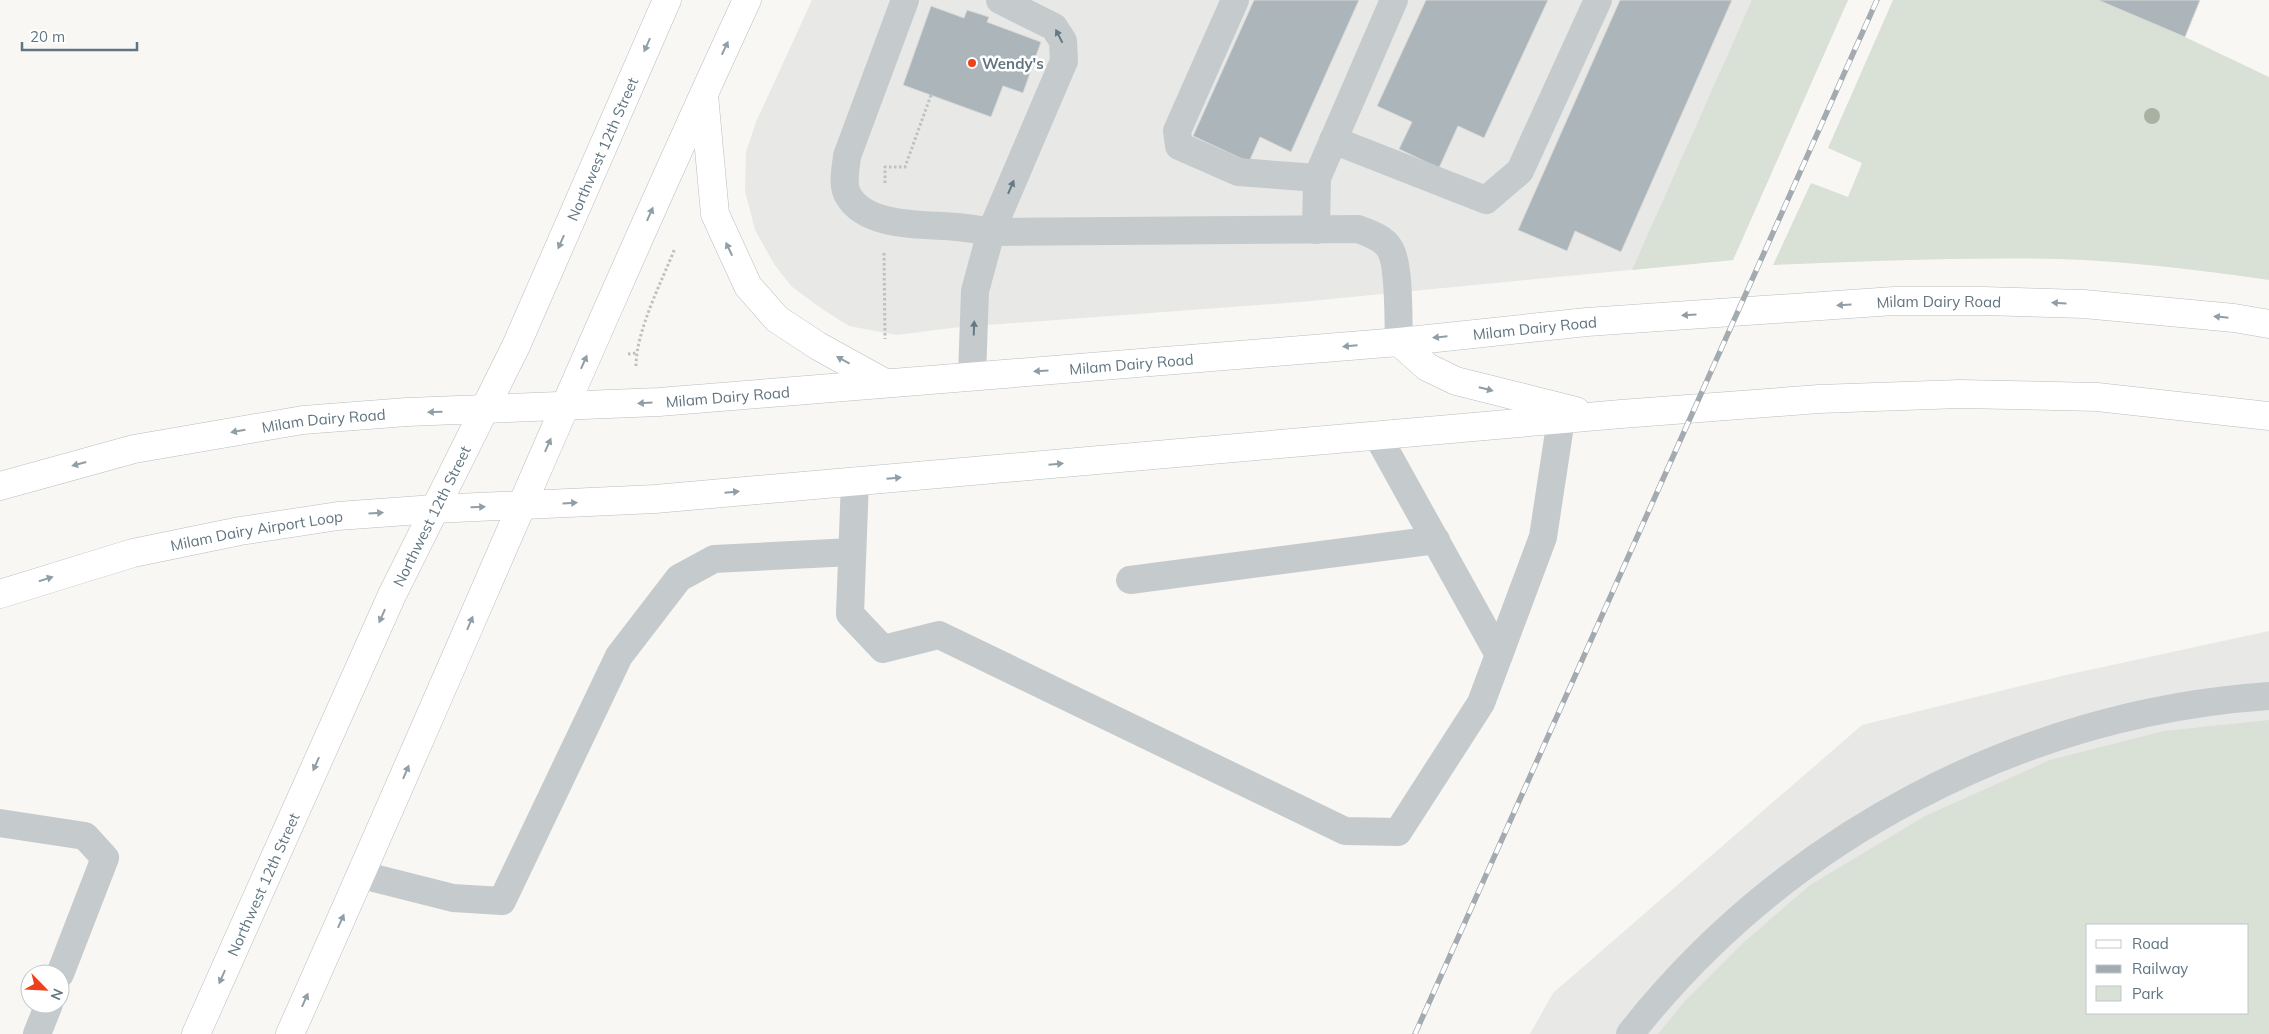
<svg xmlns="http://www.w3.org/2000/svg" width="2269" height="1034" font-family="Mulish,sans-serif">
	<rect width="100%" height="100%" fill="#f8f7f4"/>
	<!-- built -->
	<g fill="#e8e9e7" fill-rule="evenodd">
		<polygon points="812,0 1848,0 1733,260 1300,302 960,327 896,335 849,326 822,309 791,286 774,264 755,230 745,191 746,152 756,122"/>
		<path d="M2269 631V1034H1530L1553 993 1862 725 2066 675ZM2088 925H2248V1013H2088Z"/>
	</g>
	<!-- green -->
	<g fill="#d9e0d5" fill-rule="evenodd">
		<polygon points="1752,0 1848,0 1733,260 1632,270"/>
		<path d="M1893 0H2098L2185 37 2269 77V280C2199 270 2128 261 2058 259 1963 257 1868 261 1773 265L1811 183 1848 197 1862 163 1828 148Z"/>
		<path d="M2269 720V1034H1658L1684 1002 1743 943 1810 885 1925 816 2050 760 2164 731ZM2248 925V1013H2088V925Z"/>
	</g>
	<!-- building -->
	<g fill="#abb5ba" stroke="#d9d9d7">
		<polygon points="1254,0 1359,0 1291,152 1260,137 1249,162 1193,136"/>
		<polygon points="1426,0 1548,0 1484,138 1458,126 1439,168 1399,149 1412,122 1377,106"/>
		<polygon points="1620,0 1732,0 1621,252 1575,231 1567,251 1518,230"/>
		<polygon points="2098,0 2200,0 2185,37"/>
		<polygon points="931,6 964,18 967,10 989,17 987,22 1041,42 1023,93 1003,86 991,117 903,85"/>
	</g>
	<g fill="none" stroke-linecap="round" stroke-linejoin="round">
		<!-- major casing -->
		<g stroke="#b8bdc0" stroke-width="29">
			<g id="major">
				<polyline points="704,95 715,214 748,286 777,319 818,346 885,383"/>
				<polyline points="1399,342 1427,367 1456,381 1576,411"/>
				<path id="s1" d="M0 486 134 449 303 420 407 412 659 402 1399 342 1587 322 1894 301H1984L2084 304 2234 318 2269 324"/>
				<path id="s2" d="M0 594 133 553 240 531 338 516 434 509 655 499 1621 414 1819 399 1960 394 2097 397 2269 416"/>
				<path id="s3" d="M196 1034 392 595 516 346 667 0"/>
				<path d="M290 1034C444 690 589 342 747 0"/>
			</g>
		</g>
		<!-- path -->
		<g stroke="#bec1c3" stroke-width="3" stroke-dasharray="2.5 2.5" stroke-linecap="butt">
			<polyline points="885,183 885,167 905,167 931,95"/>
			<polyline points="884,253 885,339"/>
			<polyline points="628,354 636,353"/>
			<path d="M636 366C636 331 662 281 675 248"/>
		</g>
		<!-- minor -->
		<g stroke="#c5cacc" stroke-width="28">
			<path d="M905 0 847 156C846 168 841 186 849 197 868 228 926 224 957 227 969 228 980 230 991 232L1358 229C1369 233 1384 238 1390 249 1400 266 1398 320 1399 342"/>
			<polyline points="1235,0 1177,131 1179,146 1238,172 1317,178"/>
			<polyline points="1333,140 1486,200 1520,171 1598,0"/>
			<polyline points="1316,230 1317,178 1394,0"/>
			<polyline points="972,376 975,291 991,232 1064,61 1063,41 1054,27 1000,0"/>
			<polyline points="1377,435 1499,655"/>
			<polyline points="855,481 850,614 883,649 939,635 1345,831 1398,832 1481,703 1543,537 1561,419"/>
			<polyline points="1130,580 1436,540"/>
			<polyline points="0,823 85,836 105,858 60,974"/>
			<polyline points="362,875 453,898 502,901 619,656 679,578 714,559 852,552"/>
			<polyline points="37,1034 49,1004"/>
			<path d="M1630 1034C1784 838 2020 713 2269 696"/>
		</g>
		<!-- major -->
		<use href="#major" stroke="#fff" stroke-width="28"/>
		<!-- rail casing -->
		<g stroke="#a3abb0" stroke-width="5.5">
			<polyline id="rail" points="1415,1034 1877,0"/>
		</g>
		<!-- rail -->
		<use href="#rail" stroke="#fff" stroke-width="4" stroke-dasharray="11" stroke-linecap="butt"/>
	</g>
	<!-- trees -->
	<circle fill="#a8b2a3" cx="2152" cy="116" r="8"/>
	<!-- one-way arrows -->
	<defs><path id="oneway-solid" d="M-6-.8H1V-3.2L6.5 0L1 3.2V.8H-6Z" transform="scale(1.25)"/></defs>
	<g fill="#657985">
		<use href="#oneway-solid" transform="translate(1059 36) rotate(-117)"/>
		<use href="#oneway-solid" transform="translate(1011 187) rotate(-67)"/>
		<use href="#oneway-solid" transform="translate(974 328) rotate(-88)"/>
	</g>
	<g fill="#909ea7">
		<use href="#oneway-solid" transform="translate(647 45) rotate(114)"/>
		<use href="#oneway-solid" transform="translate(725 48) rotate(-65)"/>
		<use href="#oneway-solid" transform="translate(650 214) rotate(-66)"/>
		<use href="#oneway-solid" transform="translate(561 242) rotate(114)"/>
		<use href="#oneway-solid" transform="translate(729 249) rotate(-115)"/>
		<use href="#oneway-solid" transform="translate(2059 303) rotate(-177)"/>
		<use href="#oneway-solid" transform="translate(1844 305) rotate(176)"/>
		<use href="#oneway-solid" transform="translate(1689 315) rotate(176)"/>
		<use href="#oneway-solid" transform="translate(2221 317) rotate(-174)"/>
		<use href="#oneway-solid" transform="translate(1440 337) rotate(174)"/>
		<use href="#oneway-solid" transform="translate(1350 346) rotate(175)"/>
		<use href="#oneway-solid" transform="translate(843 360) rotate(-151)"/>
		<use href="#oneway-solid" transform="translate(584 362) rotate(-66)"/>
		<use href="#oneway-solid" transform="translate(1041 371) rotate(176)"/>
		<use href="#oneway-solid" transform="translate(1486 389) rotate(14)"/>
		<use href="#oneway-solid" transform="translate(645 403) rotate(176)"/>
		<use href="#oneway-solid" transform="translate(435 412) rotate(179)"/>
		<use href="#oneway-solid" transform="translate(238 431) rotate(170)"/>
		<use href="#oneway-solid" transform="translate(548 445) rotate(-66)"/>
		<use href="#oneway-solid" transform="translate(79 464) rotate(165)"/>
		<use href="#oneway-solid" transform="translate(1056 464) rotate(-5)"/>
		<use href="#oneway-solid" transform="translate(894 478) rotate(-5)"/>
		<use href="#oneway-solid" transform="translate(732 492) rotate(-5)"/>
		<use href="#oneway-solid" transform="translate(570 503) rotate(-3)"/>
		<use href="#oneway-solid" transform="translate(478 507) rotate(-2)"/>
		<use href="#oneway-solid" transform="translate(376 513) rotate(-4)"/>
		<use href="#oneway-solid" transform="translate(46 579) rotate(-18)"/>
		<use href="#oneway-solid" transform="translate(382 616) rotate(114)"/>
		<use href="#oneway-solid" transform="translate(470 623) rotate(-67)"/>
		<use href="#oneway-solid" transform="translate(316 764) rotate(114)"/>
		<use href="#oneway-solid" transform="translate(406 772) rotate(-67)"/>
		<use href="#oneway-solid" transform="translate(341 921) rotate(-66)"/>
		<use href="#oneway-solid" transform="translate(222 977) rotate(114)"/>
		<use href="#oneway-solid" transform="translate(305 1000) rotate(-66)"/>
	</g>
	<!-- markers -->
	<circle fill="#ef401c" stroke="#fff" stroke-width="2" cx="972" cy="63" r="5"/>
	<g text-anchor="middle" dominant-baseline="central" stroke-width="5" stroke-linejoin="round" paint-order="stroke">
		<!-- poi labels -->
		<g font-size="15" font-weight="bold" fill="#607581" stroke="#fff" text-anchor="start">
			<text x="982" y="63">Wendy's</text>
		</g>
		<!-- street labels -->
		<g font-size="15" fill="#607581" stroke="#fff">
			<text stroke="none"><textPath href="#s3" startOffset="974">Northwest 12th Street</textPath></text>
			<text stroke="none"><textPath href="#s1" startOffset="1951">Milam Dairy Road</textPath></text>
			<text stroke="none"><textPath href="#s1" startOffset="1546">Milam Dairy Road</textPath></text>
			<text stroke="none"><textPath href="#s1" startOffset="1141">Milam Dairy Road</textPath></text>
			<text stroke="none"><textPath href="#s1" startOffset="736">Milam Dairy Road</textPath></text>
			<text stroke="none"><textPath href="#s1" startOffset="331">Milam Dairy Road</textPath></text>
			<text stroke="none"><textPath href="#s3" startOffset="569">Northwest 12th Street</textPath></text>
			<text stroke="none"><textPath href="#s2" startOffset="265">Milam Dairy Airport Loop</textPath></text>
			<text stroke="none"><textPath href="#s3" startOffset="164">Northwest 12th Street</textPath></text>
		</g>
	</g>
	<!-- legend -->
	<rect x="2086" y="924" width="162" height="90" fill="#ffffff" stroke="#bfc8cd"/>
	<rect x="2096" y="940" width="25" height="8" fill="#ffffff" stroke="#bfc8cd"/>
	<text x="2132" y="949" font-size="15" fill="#607581">Road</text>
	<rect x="2096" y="965" width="25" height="8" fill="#a3abb0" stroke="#bfc8cd"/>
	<text x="2132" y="974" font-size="15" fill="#607581">Railway</text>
	<rect x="2096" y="986" width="25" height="15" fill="#d9e0d5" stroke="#bfc8cd"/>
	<text x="2132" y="999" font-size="15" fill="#607581">Park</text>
	<!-- north arrow -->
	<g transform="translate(45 989) rotate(114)"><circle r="24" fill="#ffffff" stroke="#bfc8cd"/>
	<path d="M0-4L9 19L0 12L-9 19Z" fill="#ef401c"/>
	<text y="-8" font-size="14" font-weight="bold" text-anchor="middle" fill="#607581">N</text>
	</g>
	<!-- scale -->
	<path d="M22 42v8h115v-8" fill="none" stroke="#607581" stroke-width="2.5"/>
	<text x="30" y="42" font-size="15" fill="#607581" stroke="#ffffff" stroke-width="4" paint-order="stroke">20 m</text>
</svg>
